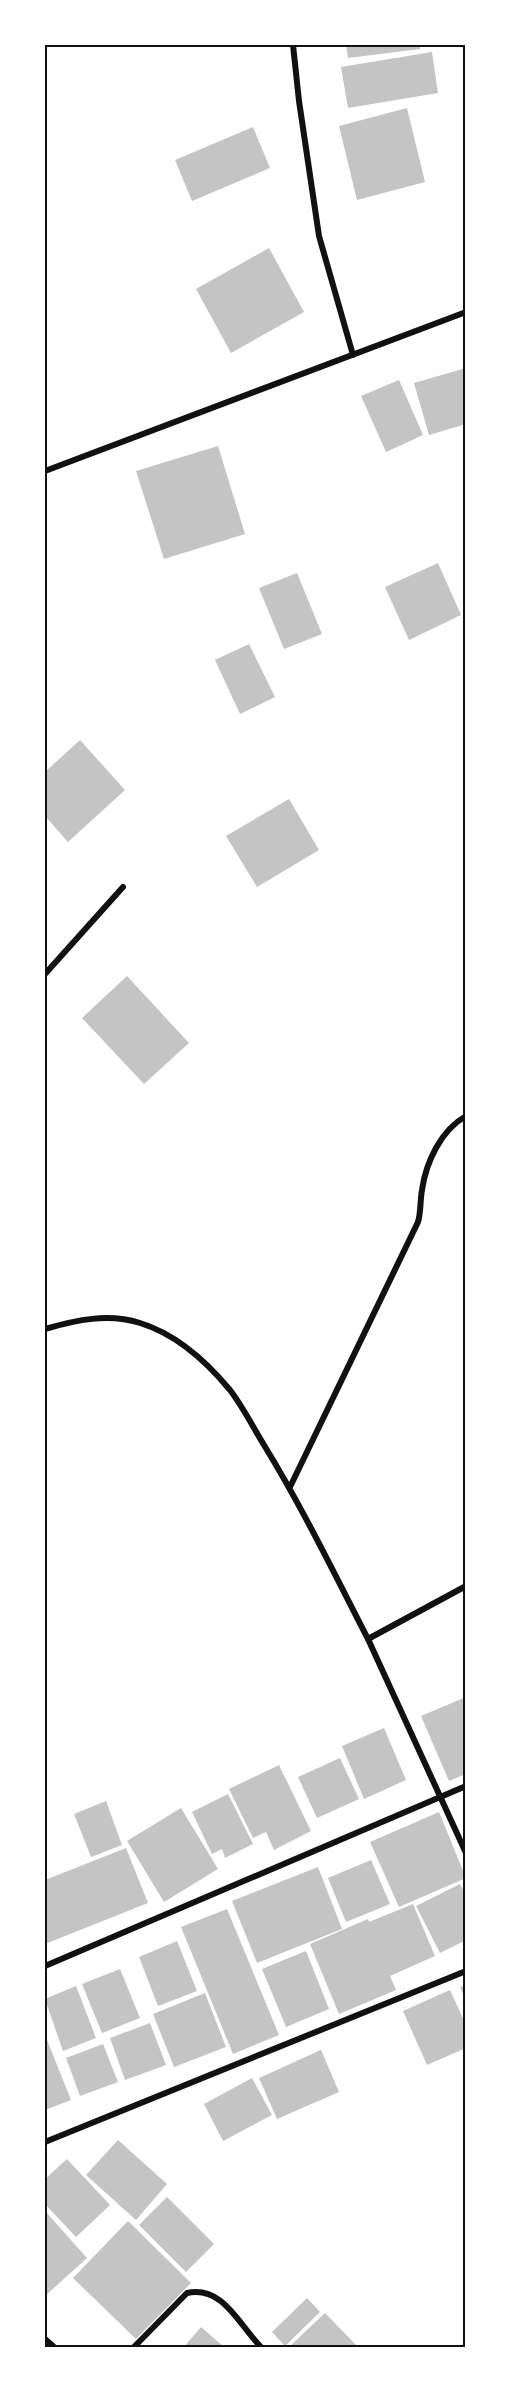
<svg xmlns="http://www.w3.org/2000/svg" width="511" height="2392" font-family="Arial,sans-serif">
	<rect width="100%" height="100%" fill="#fff"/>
	<!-- building -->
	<g fill="#c4c4c4">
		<polygon points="346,45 420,45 420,49 348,58"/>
		<polygon points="432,52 438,93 348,108 341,67"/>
		<polygon points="407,108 425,182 357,200 339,126"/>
		<polygon points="253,127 270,168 192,201 175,160"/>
		<polygon points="269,248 304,312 231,353 196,289"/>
		<polygon points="466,368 466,424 429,435 414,383"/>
		<polygon points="399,380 423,435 386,452 361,396"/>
		<polygon points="218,446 245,534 164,559 136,471"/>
		<polygon points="438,563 461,615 409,640 385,587"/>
		<polygon points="297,573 322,634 284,649 259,588"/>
		<polygon points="249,644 275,697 240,714 215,660"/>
		<polygon points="80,740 125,790 68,842 45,816 45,772"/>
		<polygon points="289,799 319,850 257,887 226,836"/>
		<polygon points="127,976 189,1043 144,1084 82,1018"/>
		<polygon points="466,1697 466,1774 449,1781 421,1716"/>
		<polygon points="384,1728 406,1780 364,1799 342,1746"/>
		<polygon points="340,1758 359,1799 317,1818 298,1777"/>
		<polygon points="279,1765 311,1831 274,1850 266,1832 253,1838 229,1789"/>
		<polygon points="228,1794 253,1844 225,1858 222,1849 212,1854 192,1812"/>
		<polygon points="106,1801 122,1845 91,1857 74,1814"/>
		<polygon points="181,1808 218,1869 164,1902 127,1841"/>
		<polygon points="439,1812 466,1878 399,1907 370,1842"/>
		<polygon points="126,1848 148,1903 45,1944 45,1880"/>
		<polygon points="371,1860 390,1904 346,1922 328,1878"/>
		<polygon points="318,1867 342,1929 257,1963 232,1901"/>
		<polygon points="460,1884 466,1895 466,1940 440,1953 416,1906"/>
		<polygon points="413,1904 435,1956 390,1976 396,1990 339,2014 310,1944 368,1919 369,1922"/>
		<polygon points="227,1909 279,2035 233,2054 181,1927"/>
		<polygon points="177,1941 197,1991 158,2006 139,1957"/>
		<polygon points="306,1951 329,2009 286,2027 262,1969"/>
		<polygon points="120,1969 140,2018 102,2033 82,1984"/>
		<polygon points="466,1985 466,2000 460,1987"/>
		<polygon points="76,1986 96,2038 63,2051 45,1999"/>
		<polygon points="450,1990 466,2025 466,2048 427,2065 403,2011"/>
		<polygon points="205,1993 226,2047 174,2067 153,2014"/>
		<polygon points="150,2023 166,2065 125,2080 110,2038"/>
		<polygon points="45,2035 71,2100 45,2110"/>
		<polygon points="103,2044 118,2082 80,2096 66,2058"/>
		<polygon points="321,2050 339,2092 277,2119 259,2078"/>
		<polygon points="252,2078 272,2115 223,2141 204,2104"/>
		<polygon points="118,2140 167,2184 136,2220 86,2175"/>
		<polygon points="67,2159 110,2205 76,2237 45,2204 45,2179"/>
		<polygon points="167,2197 214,2244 186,2272 139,2225"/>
		<polygon points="45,2211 87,2258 45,2296"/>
		<polygon points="128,2221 191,2283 136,2339 73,2278"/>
		<polygon points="307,2298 320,2312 285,2346 272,2332"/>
		<polygon points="325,2313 358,2347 289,2347"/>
		<polygon points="201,2327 224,2347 184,2347"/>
	</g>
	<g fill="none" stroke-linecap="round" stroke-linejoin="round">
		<!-- minor -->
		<g stroke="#111" stroke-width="6">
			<polyline points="293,45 299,101 319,236 353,355"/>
			<polyline points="45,471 466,312"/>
			<polyline points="45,974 123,887"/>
			<path d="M45 1329C76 1320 108 1313 140 1323 176 1334 206 1361 230 1390 243 1407 253 1427 264 1445 302 1507 334 1573 368 1639"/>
			<path d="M290 1487 418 1222C421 1212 420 1201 422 1190 426 1162 441 1130 466 1116"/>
			<polyline points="466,1586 368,1639 466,1853"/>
			<polyline points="45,1966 466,1786"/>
			<polyline points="45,2142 466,1971"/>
			<polyline points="45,2339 54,2347"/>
			<path d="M134 2347 187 2293C223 2285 239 2325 261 2347"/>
		</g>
	</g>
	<!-- border -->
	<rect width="511" height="2392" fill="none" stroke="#ffffff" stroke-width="93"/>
	<rect x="46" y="46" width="418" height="2300" fill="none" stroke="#111" stroke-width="2"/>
</svg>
